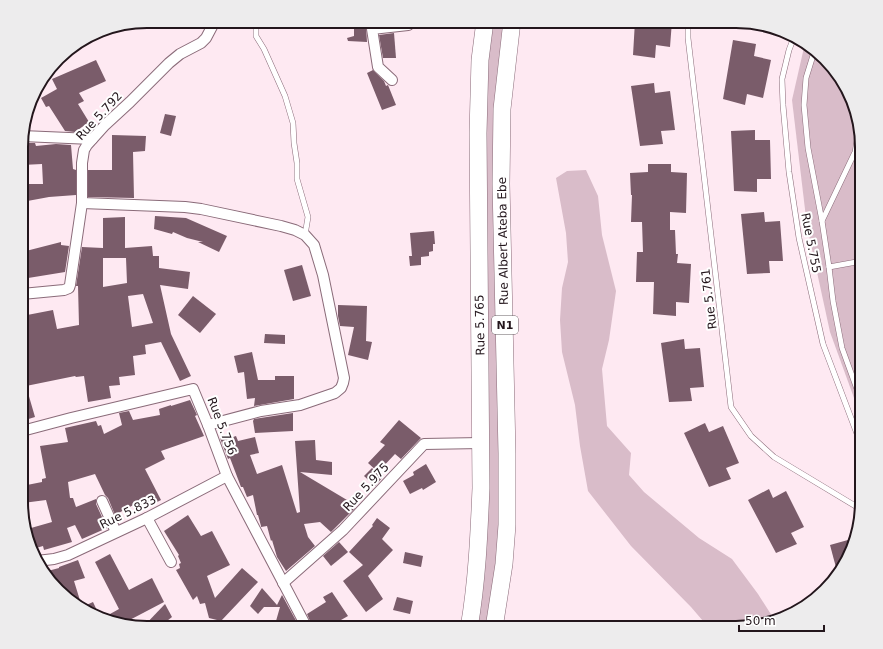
<svg xmlns="http://www.w3.org/2000/svg" width="883" height="649" font-family="'DejaVu Sans',sans-serif">
	<rect width="100%" height="100%" fill="#fee9f2"/>
	<!-- green -->
	<g fill="#d9bcc9">
		<polygon points="493,21 505,21 498,68 494,161 501,494 497,555 488,628 476,628 485,66"/>
		<polygon points="805,43 813,47 849,91 862,139 862,420 830,332 807,226 792,100"/>
		<polygon points="586,170 598,196 602,235 616,291 609,340 602,369 607,426 631,453 629,475 644,492 699,538 732,559 758,594 774,619 737,628 709,628 691,607 631,546 588,491 580,446 575,405 562,352 560,320 562,288 568,262 566,233 556,178 567,171"/>
	</g>
	<!-- building -->
	<g fill="#7a5c6a" fill-rule="evenodd">
		<polygon points="354,21 370,21 370,23 368,24 366,27 367,42 348,41 347,38 354,36"/>
		<polygon points="635,21 672,21 670,47 656,45 655,58 633,55"/>
		<polygon points="394,33 396,58 383,58 379,35"/>
		<polygon points="733,40 756,44 754,56 771,60 763,98 747,94 745,105 723,99"/>
		<polygon points="96,60 106,81 79,93 84,101 78,104 89,122 75,132 65,131 49,106 46,107 41,98 57,89 52,79"/>
		<polygon points="373,70 384,81 386,86 388,85 396,105 382,110 367,73"/>
		<polygon points="654,83 655,93 670,91 675,130 661,131 663,144 640,146 631,86"/>
		<polygon points="165,114 176,116 171,136 160,133"/>
		<polygon points="755,130 755,140 770,140 771,179 757,179 757,192 734,191 731,131"/>
		<polygon points="112,135 146,136 145,151 133,152 134,198 88,197 88,170 112,170"/>
		<polygon points="25,143 35,143 36,146 56,144 71,145 73,169 76,170 76,195 49,197 22,202 22,184 43,184 42,164 22,165 22,145 25,145"/>
		<polygon points="648,164 671,164 671,172 687,173 686,213 670,212 670,230 675,230 676,254 678,254 677,263 691,264 689,303 676,302 676,316 653,314 654,282 636,282 637,252 643,252 642,222 631,222 632,195 631,195 630,173 648,172"/>
		<polygon points="764,212 765,222 780,221 783,261 769,261 770,273 747,274 741,214"/>
		<polygon points="155,216 186,218 227,236 219,252 198,242 203,242 187,238 173,232 172,234 154,229"/>
		<path d="M125 217V248L152 246 153 256H159V268L190 272 188 289 160 285 171 334 191 376 180 381 161 342 145 345 146 354 133 356 135 375 119 377 120 385 109 386 111 398 88 402 84 376 76 377 75 376 26 386 35 417 22 421V316L53 310 57 329 79 325 78 286H76L82 247 103 248V218ZM103 258H126L127 283 103 287ZM143 294 153 323 132 327 128 296Z"/>
		<polygon points="434,231 435,244 433,244 433,251 429,252 429,256 421,257 421,265 410,266 409,256 412,256 410,233"/>
		<polygon points="61,242 61,245 69,246 65,272 22,279 22,252"/>
		<polygon points="302,265 311,296 293,301 284,270"/>
		<polygon points="193,296 216,314 200,333 178,315"/>
		<polygon points="338,305 367,306 366,341 372,342 368,360 348,355 354,327 340,326 338,316"/>
		<polygon points="265,334 285,335 285,344 264,343"/>
		<polygon points="684,339 685,349 700,348 704,387 690,388 692,401 669,402 661,343"/>
		<polygon points="252,352 258,380 275,380 275,376 294,376 294,399 254,406 255,398 247,399 244,372 238,373 234,356"/>
		<polygon points="190,400 197,415 195,416 204,436 161,451 165,459 145,469 161,500 140,511 137,503 115,515 108,498 105,495 95,474 68,482 70,498 73,498 76,507 96,499 96,504 107,528 82,539 75,525 67,528 72,542 44,550 43,546 36,548 31,528 52,522 46,500 23,503 22,486 42,482 42,479 46,478 40,446 68,442 65,428 96,421 98,426 101,425 104,434 122,425 119,413 129,411 133,420 160,415 159,409 171,405 171,406"/>
		<polygon points="293,413 293,431 255,433 253,421 254,419"/>
		<polygon points="399,420 421,438 401,459 395,454 378,472 368,463 385,445 380,442"/>
		<polygon points="705,423 709,432 723,426 739,463 726,468 731,479 709,487 684,433"/>
		<polygon points="229,435 230,438 236,436 238,441 255,437 259,453 250,455 257,474 282,465 297,513 300,512 295,441 315,440 316,460 332,462 332,475 300,472 347,500 346,502 355,508 331,532 320,522 304,524 308,537 315,546 286,571 277,557 272,540 271,541 267,526 261,527 261,526 258,515 257,515 253,495 247,497 243,487 241,487 230,458 228,459 220,438"/>
		<polygon points="426,464 436,482 423,490 422,488 410,494 403,481 414,475 413,472"/>
		<polygon points="372,468 382,478 375,486 364,476"/>
		<polygon points="769,489 773,498 786,491 804,527 791,533 797,544 776,553 748,500"/>
		<polygon points="188,515 201,536 212,531 230,565 207,576 215,598 242,568 258,582 221,621 209,618 205,603 200,604 197,596 193,600 176,570 180,568 179,564 181,563 178,556 179,555 164,531"/>
		<polygon points="377,518 390,528 382,539 393,550 368,576 383,599 366,612 343,581 363,565 349,552 373,526 372,525"/>
		<polygon points="855,538 853,550 838,575 830,545"/>
		<polygon points="339,542 348,552 331,566 323,556"/>
		<polygon points="405,552 423,556 421,567 403,563"/>
		<polygon points="110,554 129,590 152,578 164,602 122,624 101,619 119,609 95,562"/>
		<polygon points="78,560 85,578 74,581 82,607 93,602 101,619 70,602 44,572 59,568 59,567"/>
		<polygon points="262,588 277,605 282,595 300,628 274,628 280,607 264,607 258,614 250,606"/>
		<polygon points="332,592 348,616 341,620 346,628 313,628 307,614 326,602 323,597"/>
		<polygon points="397,597 413,601 410,614 393,610"/>
		<polygon points="165,604 172,617 158,628 142,628"/>
	</g>
	<g fill="none" stroke-linecap="round" stroke-linejoin="round">
		<!-- lane casing -->
		<g stroke="#8a6b79" stroke-width="6">
			<g id="lane">
				<polyline points="256,21 256,36 264,49 285,96 293,123 294,143 297,163 297,179 308,217 305,235"/>
				<polyline points="688,21 688,38 731,407 751,436 774,457 862,510"/>
				<polyline points="794,37 789,50 782,79 783,105 789,172 799,238 823,344 862,447"/>
				<polyline points="815,49 806,78 804,105 808,148 822,221"/>
				<polyline points="862,145 854,154 822,221 829,267 833,301 842,348 862,403"/>
				<polyline points="855,153 859,129"/>
				<polyline points="829,267 862,261"/>
			</g>
		</g>
		<!-- street casing -->
		<g stroke="#8a6b79" stroke-width="12">
			<g id="street">
				<polyline points="392,80 378,67 372,29 408,25 409,21"/>
				<polyline points="22,136 92,139"/>
				<polyline points="82,203 185,207 201,209 281,226 295,230 305,235 314,245 323,275 344,378 343,383 341,388 335,393 300,405 261,411 208,425"/>
				<polyline points="22,294 64,290 69,288 70,285 82,203 82,163 84,150 87,145 105,125 130,102 169,63 180,54 201,43 206,38 215,21"/>
				<polyline points="22,431 71,418 193,389 208,425 227,476 307,628"/>
				<polyline points="102,501 116,532"/>
				<polyline points="147,518 171,562"/>
				<polyline points="37,561 54,559 68,555 147,518 227,476"/>
				<polyline points="283,583 343,530 424,444 481,443"/>
			</g>
		</g>
		<!-- highway casing -->
		<g stroke="#8a6b79" stroke-width="18">
			<g id="highway">
				<path d="M469 628C477 582 479 535 481 488L478 133 480 60 485 21"/>
				<polyline points="494,628 504,564 507,525 507,453 501,184 502,109 512,21"/>
			</g>
		</g>
		<!-- lane -->
		<use href="#lane" stroke="#fff" stroke-width="5"/>
		<!-- street -->
		<use href="#street" stroke="#fff" stroke-width="10"/>
		<!-- highway -->
		<use href="#highway" stroke="#fff" stroke-width="17"/>
	</g>
	<g text-anchor="middle" dominant-baseline="central" stroke-width="4" stroke-linejoin="round" paint-order="stroke">
		<!-- shield labels -->
		<rect fill="#fff" stroke="#655c60" stroke-width="1" x="492" y="316" width="26" height="18" rx="3"/>
		<g font-size="11" font-weight="bold" fill="#23161c">
			<text x="505" y="325">N1</text>
		</g>
		<!-- street labels -->
		<g font-size="12" fill="#23161c" stroke="#fff">
			<text transform="translate(99 116) rotate(-47)">Rue 5.792</text>
			<text transform="translate(503 241) rotate(-91)">Rue Albert Ateba Ebe</text>
			<text transform="translate(811 243) rotate(79)">Rue 5.755</text>
			<text transform="translate(709 299) rotate(-97)">Rue 5.761</text>
			<text transform="translate(480 325) rotate(-91)">Rue 5.765</text>
			<text transform="translate(222 426) rotate(69)">Rue 5.756</text>
			<text transform="translate(366 487) rotate(-47)">Rue 5.975</text>
			<text transform="translate(128 512) rotate(-26)">Rue 5.833</text>
		</g>
	</g>
	<!-- crop -->
	<path d="M0 0H883V649H0ZM147 28H736A119 119 0 0 1 855 147V502A119 119 0 0 1 736 621H147A119 119 0 0 1 28 502V147A119 119 0 0 1 147 28Z" fill="#edeced" fill-rule="evenodd"/>
	<path fill="none" stroke="#23161c" stroke-width="2" d="M147 28H736A119 119 0 0 1 855 147V502A119 119 0 0 1 736 621H147A119 119 0 0 1 28 502V147A119 119 0 0 1 147 28Z"/>
	<!-- scale -->
	<path d="M739 625v6h85v-6" fill="none" stroke="#23161c" stroke-width="2"/>
	<text x="745" y="625" font-size="12" fill="#23161c" stroke="#ffffff" stroke-width="3" paint-order="stroke">50 m</text>
</svg>
